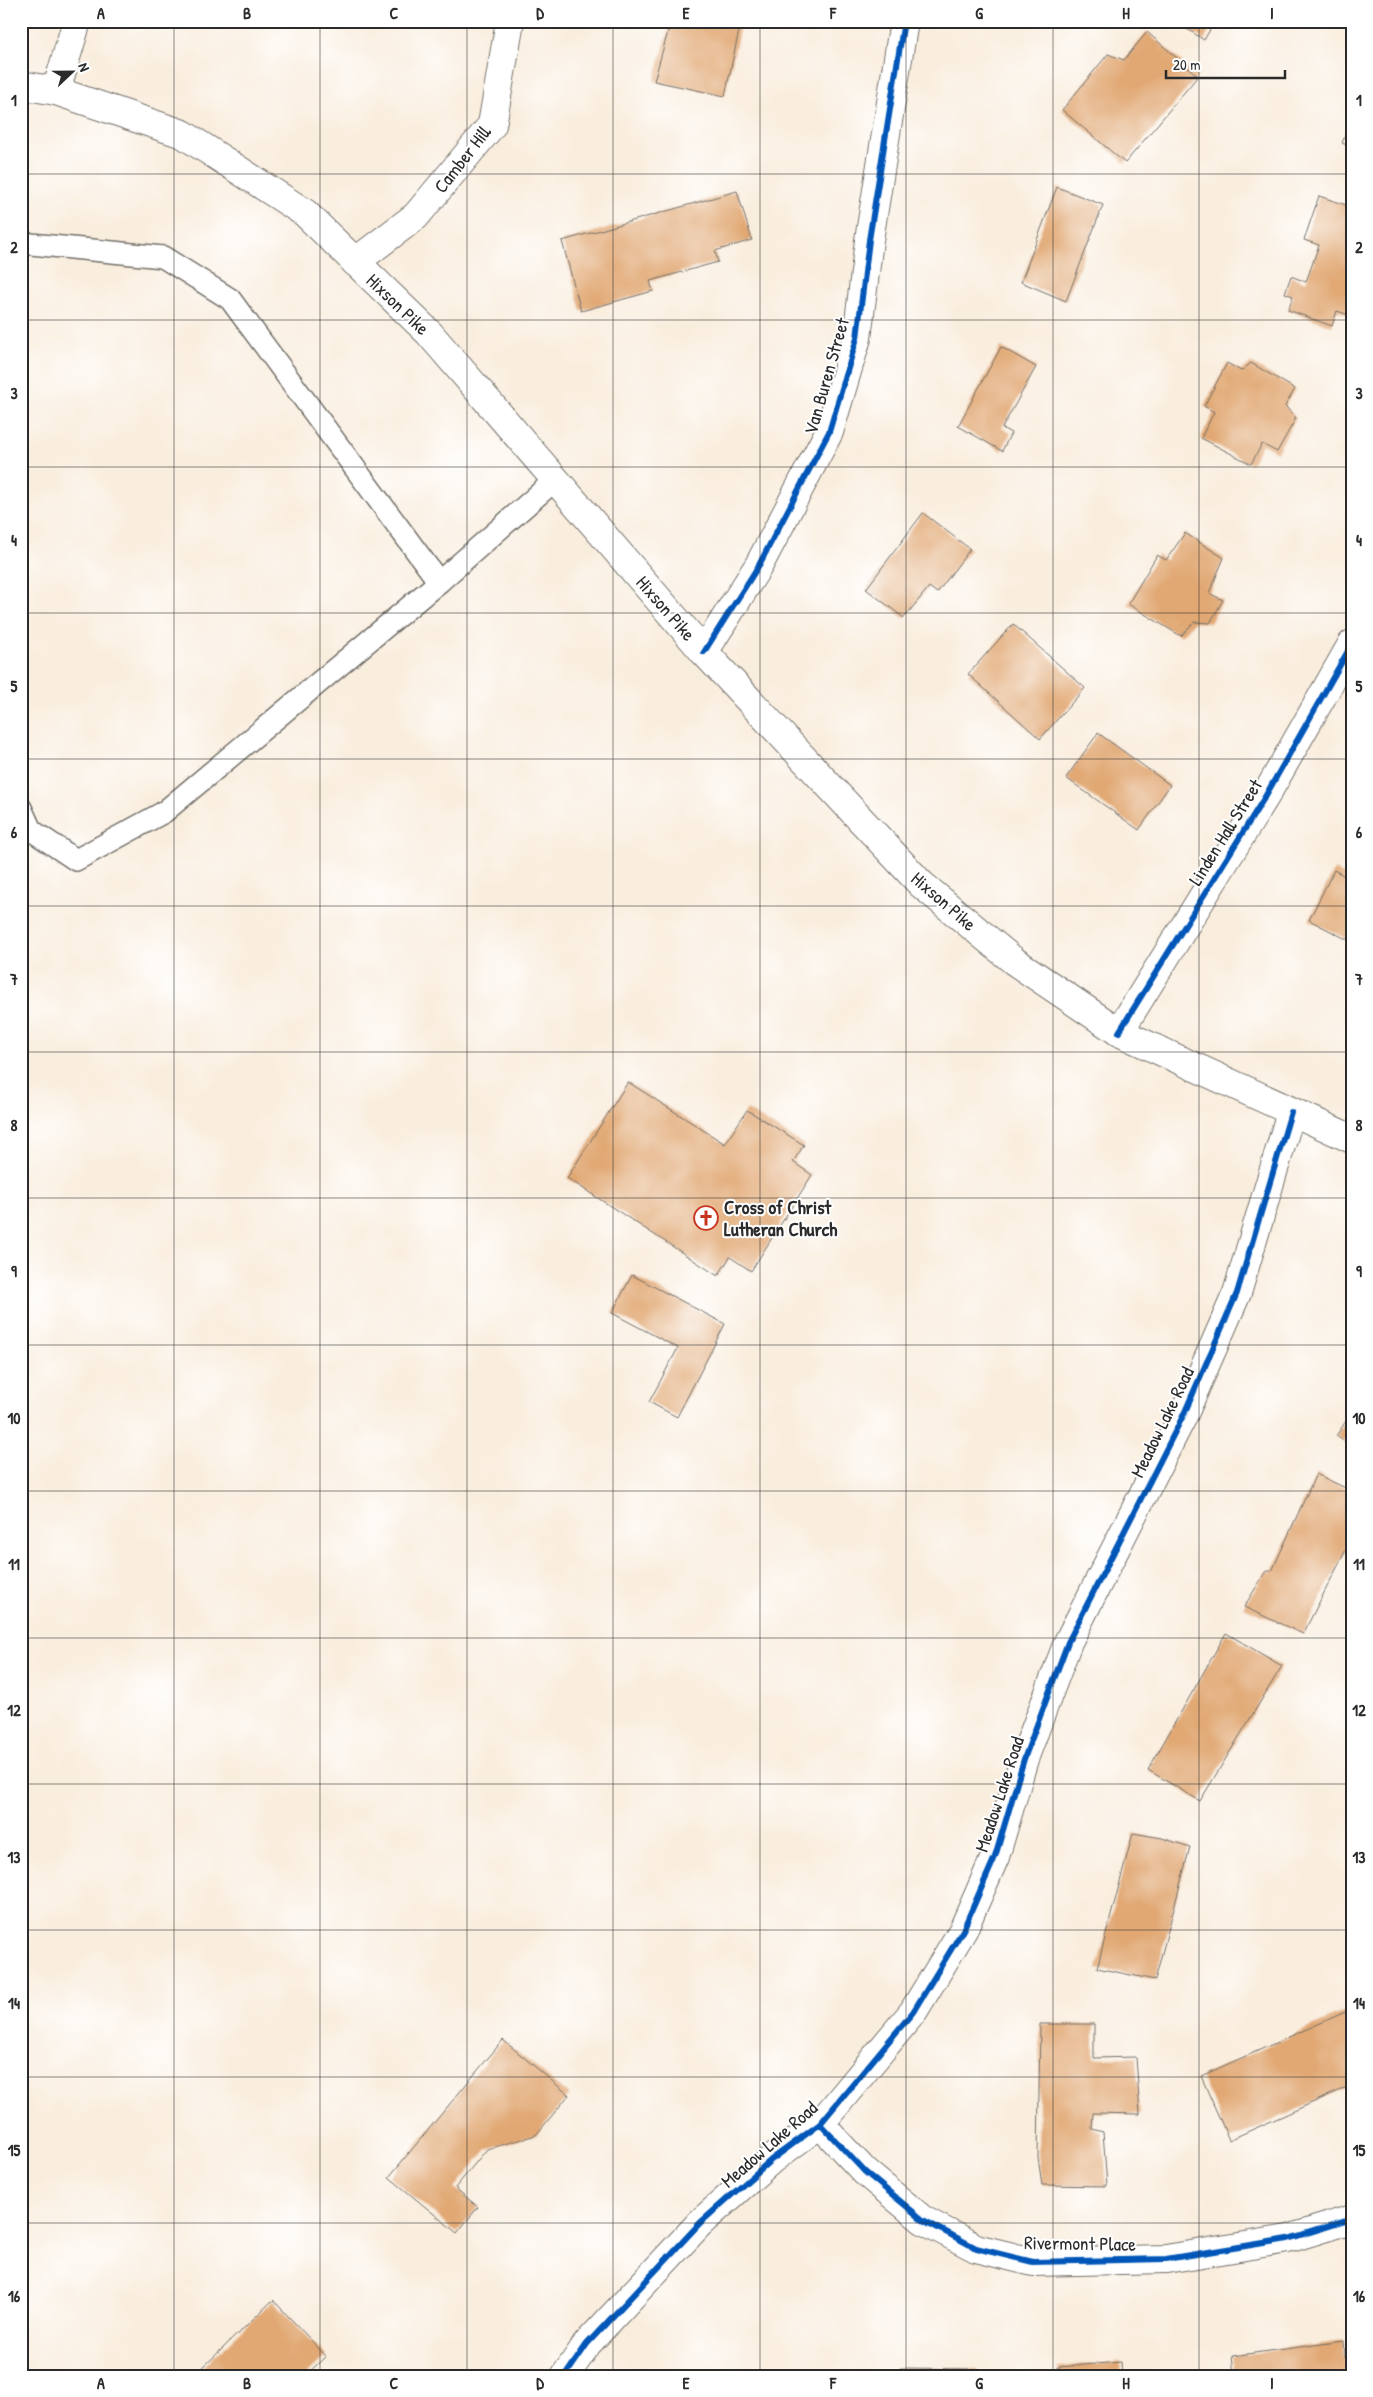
<svg xmlns="http://www.w3.org/2000/svg" width="1373" height="2397" font-family="'Patrick Hand',sans-serif">
	<rect width="100%" height="100%" fill="#fff"/>
	<filter id="ink" filterUnits="userSpaceOnUse"><feTurbulence type="fractalNoise" baseFrequency=".02" numOctaves="2"/><feDisplacementMap in="SourceGraphic" scale="10" xChannelSelector="R" yChannelSelector="G"/><feConvolveMatrix kernelMatrix="1 2 1 2 8 2 1 2 1" color-interpolation-filters="sRGB"/></filter>
	<filter id="wash" filterUnits="userSpaceOnUse"><feTurbulence type="fractalNoise" baseFrequency=".0096" numOctaves="4" result="noise"/><feDisplacementMap in="SourceGraphic" scale="20" xChannelSelector="R" yChannelSelector="G"/><feGaussianBlur stdDeviation="1.12" result="paint"/><feColorMatrix in="noise" values="0 0 0 0 0 0 0 0 0 0 0 0 0 0 0 0 0 1.4 0 .05"/><feComposite in="paint" operator="in"/></filter>
	<g filter="url(#wash)">
		<rect width="100%" height="100%" fill="#f9eddd"/>
		<g id="blocks">
			<!-- building -->
			<g fill="#e1a873">
				<polygon points="671,21 741,21 725,96 654,81"/>
				<polygon points="1175,21 1215,21 1204,40"/>
				<polygon points="1147,32 1198,76 1125,163 1062,110 1108,54 1124,60"/>
				<polygon points="1348,128 1352,130 1352,147 1342,143"/>
				<polygon points="1057,187 1103,205 1066,301 1021,282"/>
				<polygon points="737,191 752,240 715,251 718,262 650,281 653,291 581,311 562,241"/>
				<polygon points="1319,196 1352,207 1352,316 1337,311 1332,326 1288,310 1293,296 1285,293 1291,276 1306,282 1319,245 1304,240"/>
				<polygon points="1001,347 1036,367 1002,428 1011,433 1002,451 958,426"/>
				<polygon points="1227,363 1241,371 1251,363 1295,389 1285,406 1296,418 1277,452 1262,444 1251,464 1201,438 1214,412 1204,406"/>
				<polygon points="923,513 970,549 937,593 929,587 904,618 866,589"/>
				<polygon points="1185,533 1224,558 1209,593 1223,600 1210,623 1194,622 1181,636 1128,604 1157,555 1166,560"/>
				<polygon points="1013,624 1085,688 1040,739 968,674"/>
				<polygon points="1098,733 1170,785 1139,830 1066,778"/>
				<polygon points="1334,870 1352,880 1352,942 1309,920"/>
				<polygon points="628,1082 725,1144 747,1110 804,1145 793,1162 812,1175 751,1271 730,1257 718,1276 567,1178"/>
				<polygon points="632,1275 725,1324 677,1417 649,1402 678,1348 612,1313"/>
				<polygon points="1352,1412 1352,1446 1336,1436"/>
				<polygon points="1316,1474 1352,1491 1352,1538 1303,1634 1244,1607 1266,1571 1272,1571"/>
				<polygon points="1226,1633 1282,1666 1200,1801 1148,1770"/>
				<polygon points="1133,1833 1162,1838 1190,1847 1155,1980 1097,1968"/>
				<polygon points="1352,2009 1352,2085 1229,2140 1201,2076"/>
				<polygon points="1040,2024 1094,2024 1094,2058 1136,2057 1140,2114 1093,2113 1092,2129 1103,2132 1107,2186 1042,2185 1038,2157"/>
				<polygon points="503,2040 569,2095 536,2135 487,2149 455,2188 478,2207 457,2233 389,2177"/>
				<polygon points="273,2300 326,2356 305,2376 199,2376 197,2373"/>
				<polygon points="1344,2341 1345,2357 1352,2356 1352,2376 1234,2376 1232,2356"/>
				<polygon points="1121,2362 1122,2376 1058,2376 1058,2367"/>
				<polygon points="900,2368 978,2369 978,2376 827,2376 827,2372 898,2373"/>
			</g>
		</g>
	</g>
	<g filter="url(#ink)">
		<use href="#blocks" fill-opacity="0" stroke="#736f69" stroke-width="1"/>
		<g fill="none" stroke-linecap="round" stroke-linejoin="round">
			<!-- service casing -->
			<g stroke="#736f69" stroke-width="24">
				<g id="service">
					<polyline points="21,243 163,257 230,299 439,582"/>
					<polyline points="21,808 31,830 76,860 164,812 439,582 555,480"/>
				</g>
			</g>
			<!-- minor casing -->
			<g stroke="#736f69" stroke-width="30">
				<g id="minor">
					<polyline points="56,91 77,21"/>
					<polyline points="355,262 416,216 492,125 510,21"/>
					<polyline points="704,652 759,565 829,432 857,338 869,240 904,21"/>
					<polyline points="1119,1032 1266,795 1352,644"/>
					<polyline points="820,2124 865,2172 923,2220 976,2248 1033,2262 1166,2259 1288,2239 1352,2219"/>
					<polyline points="565,2376 587,2344 700,2223 771,2160 820,2124 913,2012 963,1930 995,1857 1024,1759 1068,1642 1184,1414 1237,1293 1291,1112"/>
				</g>
			</g>
			<!-- primary casing -->
			<g stroke="#736f69" stroke-width="30">
				<polyline id="primary" points="21,85 56,91 183,134 305,213 429,333 704,652 921,884 1014,961 1119,1032 1352,1139"/>
			</g>
			<!-- service -->
			<use href="#service" stroke="#fff" stroke-width="21"/>
			<!-- minor -->
			<use href="#minor" stroke="#fff" stroke-width="28"/>
			<!-- primary -->
			<use href="#primary" stroke="#fff" stroke-width="28"/>
			<!-- cycleway casing -->
			<g stroke="#fff" stroke-width="9">
				<g id="cycleway">
					<polyline points="704,652 759,565 829,432 857,338 869,240 904,21"/>
					<polyline points="1119,1032 1266,795 1352,644"/>
					<polyline points="820,2124 865,2172 923,2220 976,2248 1033,2262 1166,2259 1288,2239 1352,2219"/>
					<polyline points="565,2376 587,2344 700,2223 771,2160 820,2124 913,2012 963,1930 995,1857 1024,1759 1068,1642 1184,1414 1237,1293 1291,1112"/>
				</g>
			</g>
			<!-- cycleway -->
			<use href="#cycleway" stroke="#0057b8" stroke-width="6"/>
		</g>
	</g>
	<!-- grid -->
	<path fill="none" stroke="#2b2b2b" stroke-width="1" stroke-opacity="0.55" d="M174 21V2376M320 21V2376M467 21V2376M613 21V2376M760 21V2376M906 21V2376M1053 21V2376M1199 21V2376M21 174H1352M21 320H1352M21 467H1352M21 613H1352M21 759H1352M21 906H1352M21 1052H1352M21 1198H1352M21 1345H1352M21 1491H1352M21 1638H1352M21 1784H1352M21 1930H1352M21 2077H1352M21 2223H1352"/>
	<!-- icons -->
	<defs>
		<g id="church-ring" transform="scale(1.25)"><circle r="9.5" fill="#fff" stroke="#c8321e" stroke-width="1.5"/><path d="M-1.2-6h2.4v3.5h3.3v2.4h-3.3V6h-2.4V-.1h-3.3v-2.4h3.3Z" fill="#c8321e"/></g>
	</defs>
	<g fill-rule="evenodd">
		<use href="#church-ring" x="706" y="1218"/>
	</g>
	<g text-anchor="middle" dominant-baseline="central" stroke-width="4" stroke-linejoin="round" paint-order="stroke">
		<!-- street labels -->
		<g font-size="19" fill="#2b2b2b" stroke="#fff">
			<text transform="translate(462 159) rotate(-52)">Camber Hill</text>
			<text transform="translate(398 304) rotate(44)">Hixson Pike</text>
			<text transform="translate(826 376) rotate(-74)">Van Buren Street</text>
			<text transform="translate(666 608) rotate(49)">Hixson Pike</text>
			<text transform="translate(1225 832) rotate(-58)">Linden Hall Street</text>
			<text transform="translate(944 901) rotate(41)">Hixson Pike</text>
			<text transform="translate(1162 1422) rotate(-64)">Meadow Lake Road</text>
			<text transform="translate(999 1794) rotate(-72)">Meadow Lake Road</text>
			<text transform="translate(769 2144) rotate(-41)">Meadow Lake Road</text>
			<text transform="translate(1080 2243) rotate(1)">Rivermont Place</text>
		</g>
		<!-- poi labels -->
		<g font-size="19" font-weight="bold" fill="#2b2b2b" stroke="#fff" text-anchor="start">
			<text x="724" y="1207">Cross of Christ<tspan x="724" dy="22">Lutheran Church</tspan></text>
		</g>
	</g>
	<!-- margin -->
	<rect width="1373" height="2397" fill="none" stroke="#fff" stroke-width="55"/>
	<!-- north arrow -->
	<g transform="translate(72 72) rotate(68)" stroke="#ffffff" stroke-width="4" paint-order="stroke">
	<path d="M0-4L9 19L0 12L-9 19Z" fill="#2b2b2b"/>
	<text y="-8" font-size="14" font-weight="bold" text-anchor="middle" fill="#2b2b2b">N</text>
	</g>
	<!-- scale -->
	<path d="M1166 70v8h119v-8" fill="none" stroke="#2b2b2b" stroke-width="2.5"/>
	<text x="1173" y="70" font-size="15" fill="#2b2b2b" stroke="#ffffff" stroke-width="4" paint-order="stroke">20 m</text>
	<rect x="28" y="28" width="1318" height="2342" fill="none" stroke="#2b2b2b" stroke-width="2"/>
	<g font-size="16" text-anchor="middle" font-weight="bold" fill="#2b2b2b">
		<text x="101" y="19">A</text>
		<text x="247" y="19">B</text>
		<text x="394" y="19">C</text>
		<text x="540" y="19">D</text>
		<text x="686" y="19">E</text>
		<text x="833" y="19">F</text>
		<text x="979" y="19">G</text>
		<text x="1126" y="19">H</text>
		<text x="1272" y="19">I</text>
		<text x="14" y="106">1</text>
		<text x="1359" y="106">1</text>
		<text x="14" y="253">2</text>
		<text x="1359" y="253">2</text>
		<text x="14" y="399">3</text>
		<text x="1359" y="399">3</text>
		<text x="14" y="546">4</text>
		<text x="1359" y="546">4</text>
		<text x="14" y="692">5</text>
		<text x="1359" y="692">5</text>
		<text x="14" y="838">6</text>
		<text x="1359" y="838">6</text>
		<text x="14" y="985">7</text>
		<text x="1359" y="985">7</text>
		<text x="14" y="1131">8</text>
		<text x="1359" y="1131">8</text>
		<text x="14" y="1277">9</text>
		<text x="1359" y="1277">9</text>
		<text x="14" y="1424">10</text>
		<text x="1359" y="1424">10</text>
		<text x="14" y="1570">11</text>
		<text x="1359" y="1570">11</text>
		<text x="14" y="1716">12</text>
		<text x="1359" y="1716">12</text>
		<text x="14" y="1863">13</text>
		<text x="1359" y="1863">13</text>
		<text x="14" y="2009">14</text>
		<text x="1359" y="2009">14</text>
		<text x="14" y="2156">15</text>
		<text x="1359" y="2156">15</text>
		<text x="14" y="2302">16</text>
		<text x="1359" y="2302">16</text>
		<text x="101" y="2389">A</text>
		<text x="247" y="2389">B</text>
		<text x="394" y="2389">C</text>
		<text x="540" y="2389">D</text>
		<text x="686" y="2389">E</text>
		<text x="833" y="2389">F</text>
		<text x="979" y="2389">G</text>
		<text x="1126" y="2389">H</text>
		<text x="1272" y="2389">I</text>
	</g>
</svg>
